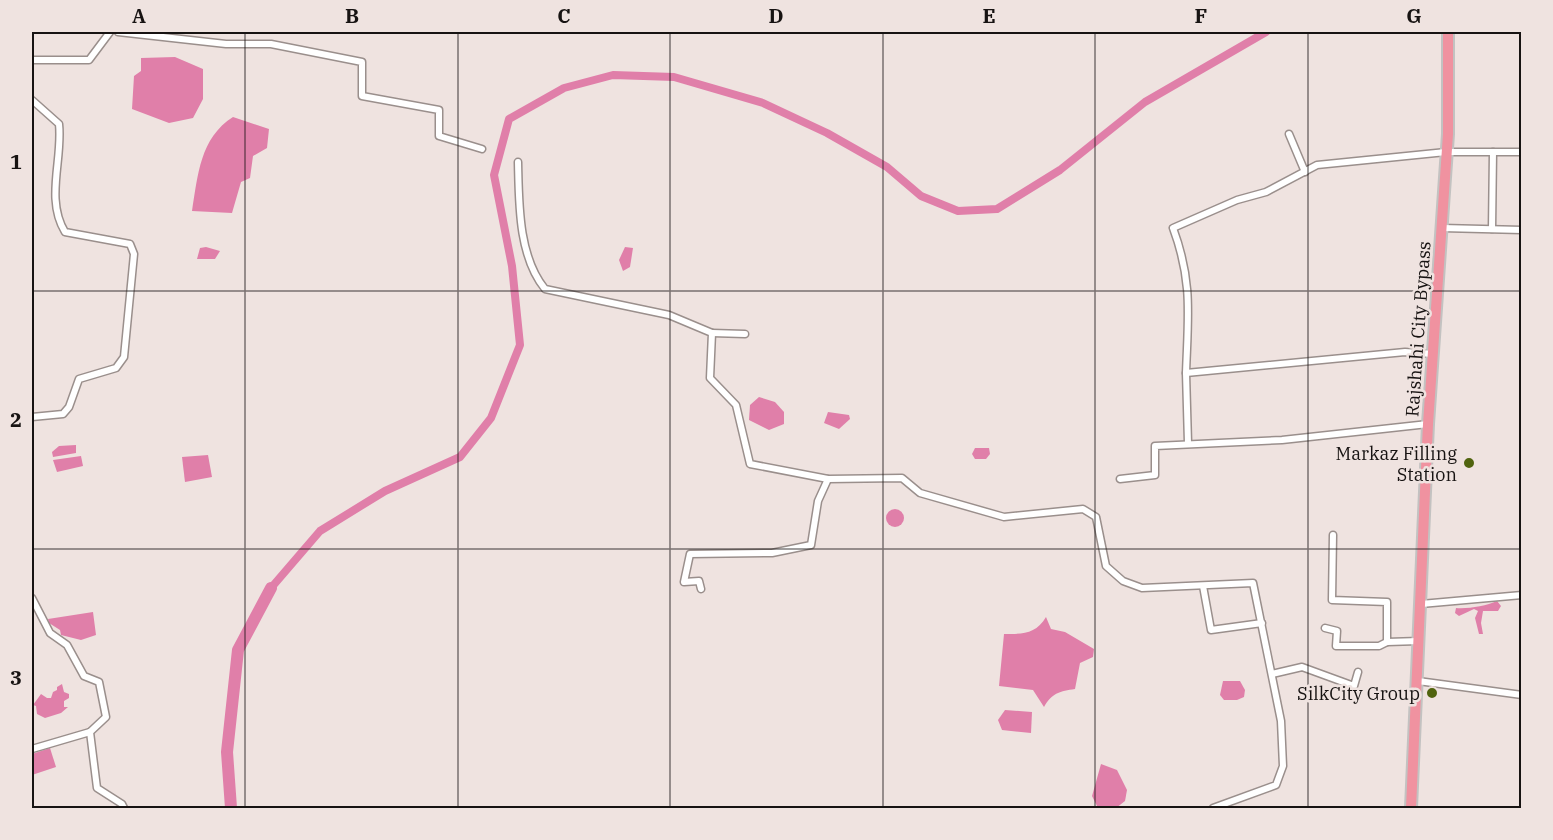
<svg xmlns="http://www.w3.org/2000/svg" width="1553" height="840" font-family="'IBM Plex Serif',serif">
	<rect width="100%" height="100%" fill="#efe3e0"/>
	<!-- water -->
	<g fill="#e07fa9">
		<polygon points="175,57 203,69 203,99 193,118 169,123 132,109 134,76 141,71 141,58"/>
		<path d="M233 117 269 129 267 148 253 156 250 178 241 182 232 213 192 211C198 175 200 138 233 117Z"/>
		<polygon points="206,247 220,251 215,259 197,259 200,248"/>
		<polygon points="625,247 633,248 630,267 623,271 619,260"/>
		<polygon points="759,397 775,402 784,412 784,424 769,430 749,420 750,405"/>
		<polygon points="828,412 849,415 850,419 839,429 824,423"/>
		<polygon points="76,445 76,453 53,457 52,452 59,446"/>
		<polygon points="975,448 989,448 990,454 986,459 975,459 972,454"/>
		<polygon points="208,455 212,477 185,482 182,457"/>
		<polygon points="81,456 83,466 57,472 53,460"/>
		<circle cx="895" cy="518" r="9"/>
		<path d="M1497 601 1501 606 1498 611H1483L1481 623 1483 634H1479L1475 618 1478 611 1474 609 1459 616 1455 613 1456 608C1468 609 1486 606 1497 601Z"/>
		<polygon points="93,612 96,635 81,640 61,635 60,630 49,623 48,619"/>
		<path d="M1046 617 1051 629 1065 632 1094 649 1093 657 1080 663 1075 689C1060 691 1052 693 1044 707L1033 690 999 686 1004 634C1023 634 1036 634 1046 617Z"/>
		<polygon points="1223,681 1240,681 1245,690 1244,697 1237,700 1224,700 1220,695"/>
		<polygon points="62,684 64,692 69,694 69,698 64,701 64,707 68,707 61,713 45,718 37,714 36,706 33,705 41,694 47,698 51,698 53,692 57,690 57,687"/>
		<polygon points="1005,710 1032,712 1031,733 1002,730 998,720"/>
		<polygon points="50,748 56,767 32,775 32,754"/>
		<polygon points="1101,764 1117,770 1127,790 1125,801 1116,808 1098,808 1092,796"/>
	</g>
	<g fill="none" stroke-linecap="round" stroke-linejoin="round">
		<!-- canal -->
		<polyline stroke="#e07fa9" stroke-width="8" points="271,588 320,531 385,491 460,457 491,418 520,345 512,266 494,175 509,119 564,88 613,75 674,77 763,103 827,133 887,167 921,196 958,211 997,209 1060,170 1145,102 1266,32"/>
		<!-- river -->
		<polyline stroke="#e07fa9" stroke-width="12" points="231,808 227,752 238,650 271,588"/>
		<!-- minor casing -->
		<g stroke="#9a8f8c" stroke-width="9">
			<g id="minor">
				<polyline points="118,32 226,44 271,44 362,62 362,96 439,110 439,136 482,149"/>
				<polyline points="32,60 89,60 110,32"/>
				<path d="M32 100 59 124C63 159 45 199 65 232L130 244 134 254 124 357 116 368 79 379 69 407 63 414 32 417"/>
				<polyline points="1289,134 1305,172"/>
				<path d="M518 162C519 202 518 256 545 289L669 315 712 333 710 378 736 405 750 464 828 479 902 478 920 493 1004 517 1083 509 1096 517 1106 566 1123 581 1142 588 1253 583 1281 721 1283 766 1276 785 1213 808"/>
				<polyline points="1442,228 1522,230"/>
				<polyline points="1492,229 1493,152"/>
				<polyline points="712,333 745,334"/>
				<path d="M1433 354 1405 352 1186 373C1188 316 1193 282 1173 228L1237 200 1266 192 1317 165 1446 152H1522"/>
				<polyline points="1186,373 1188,443"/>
				<polyline points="1120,479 1155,475 1155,446 1282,440 1428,424"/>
				<polyline points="1333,535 1332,600 1387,602 1387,642 1419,641"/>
				<polyline points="1203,586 1211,630 1262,623"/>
				<polyline points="701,589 699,581 684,582 690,554 772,553 811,545 818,501 828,479"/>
				<polyline points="32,598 50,633 67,645 84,676 99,682 106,717 90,732 97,788 122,804 124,808"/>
				<polyline points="1421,604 1522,595"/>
				<polyline points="1325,628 1337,631 1336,646 1379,646 1387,642"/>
				<polyline points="1272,674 1302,667 1354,686 1358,672"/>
				<polyline points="1418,681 1522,695"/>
				<polyline points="32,749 90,732"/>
			</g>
		</g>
		<!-- trunk casing -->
		<g stroke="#c3c2c1" stroke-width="14">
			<polyline id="trunk" points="1411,808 1428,424 1448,134 1448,32"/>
		</g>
		<!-- minor -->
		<use href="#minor" stroke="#fff" stroke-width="6"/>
		<!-- trunk -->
		<use href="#trunk" stroke="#f092a0" stroke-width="10"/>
	</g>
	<!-- grid -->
	<path fill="none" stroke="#171312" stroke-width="1.5" stroke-opacity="0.55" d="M245 32V808M458 32V808M670 32V808M883 32V808M1095 32V808M1308 32V808M32 291H1522M32 549H1522"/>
	<!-- markers -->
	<g fill="#50630e" stroke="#efe3e0" stroke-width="2">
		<circle cx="1469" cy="463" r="6"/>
		<circle cx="1432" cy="693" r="6"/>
	</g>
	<g text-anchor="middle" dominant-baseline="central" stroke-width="5" stroke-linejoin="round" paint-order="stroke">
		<!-- street labels -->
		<g font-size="18" fill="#171312" stroke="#efe3e0">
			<text transform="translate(1418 329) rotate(-86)">Rajshahi City Bypass</text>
		</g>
		<!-- poi labels -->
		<g font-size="18" fill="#171312" stroke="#efe3e0" text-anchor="end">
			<text x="1457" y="453">Markaz Filling<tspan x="1457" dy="21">Station</tspan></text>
			<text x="1420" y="693">SilkCity Group</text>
		</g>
	</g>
	<!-- border -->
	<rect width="1553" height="840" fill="none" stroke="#efe3e0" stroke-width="66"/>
	<rect x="33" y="33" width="1487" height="774" fill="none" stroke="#171312" stroke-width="2"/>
	<g font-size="20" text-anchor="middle" font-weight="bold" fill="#171312">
		<text x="139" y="23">A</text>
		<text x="352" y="23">B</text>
		<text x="564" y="23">C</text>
		<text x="776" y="23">D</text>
		<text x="989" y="23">E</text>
		<text x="1201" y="23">F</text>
		<text x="1414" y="23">G</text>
		<text x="16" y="169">1</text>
		<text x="16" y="427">2</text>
		<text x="16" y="685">3</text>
	</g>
</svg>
